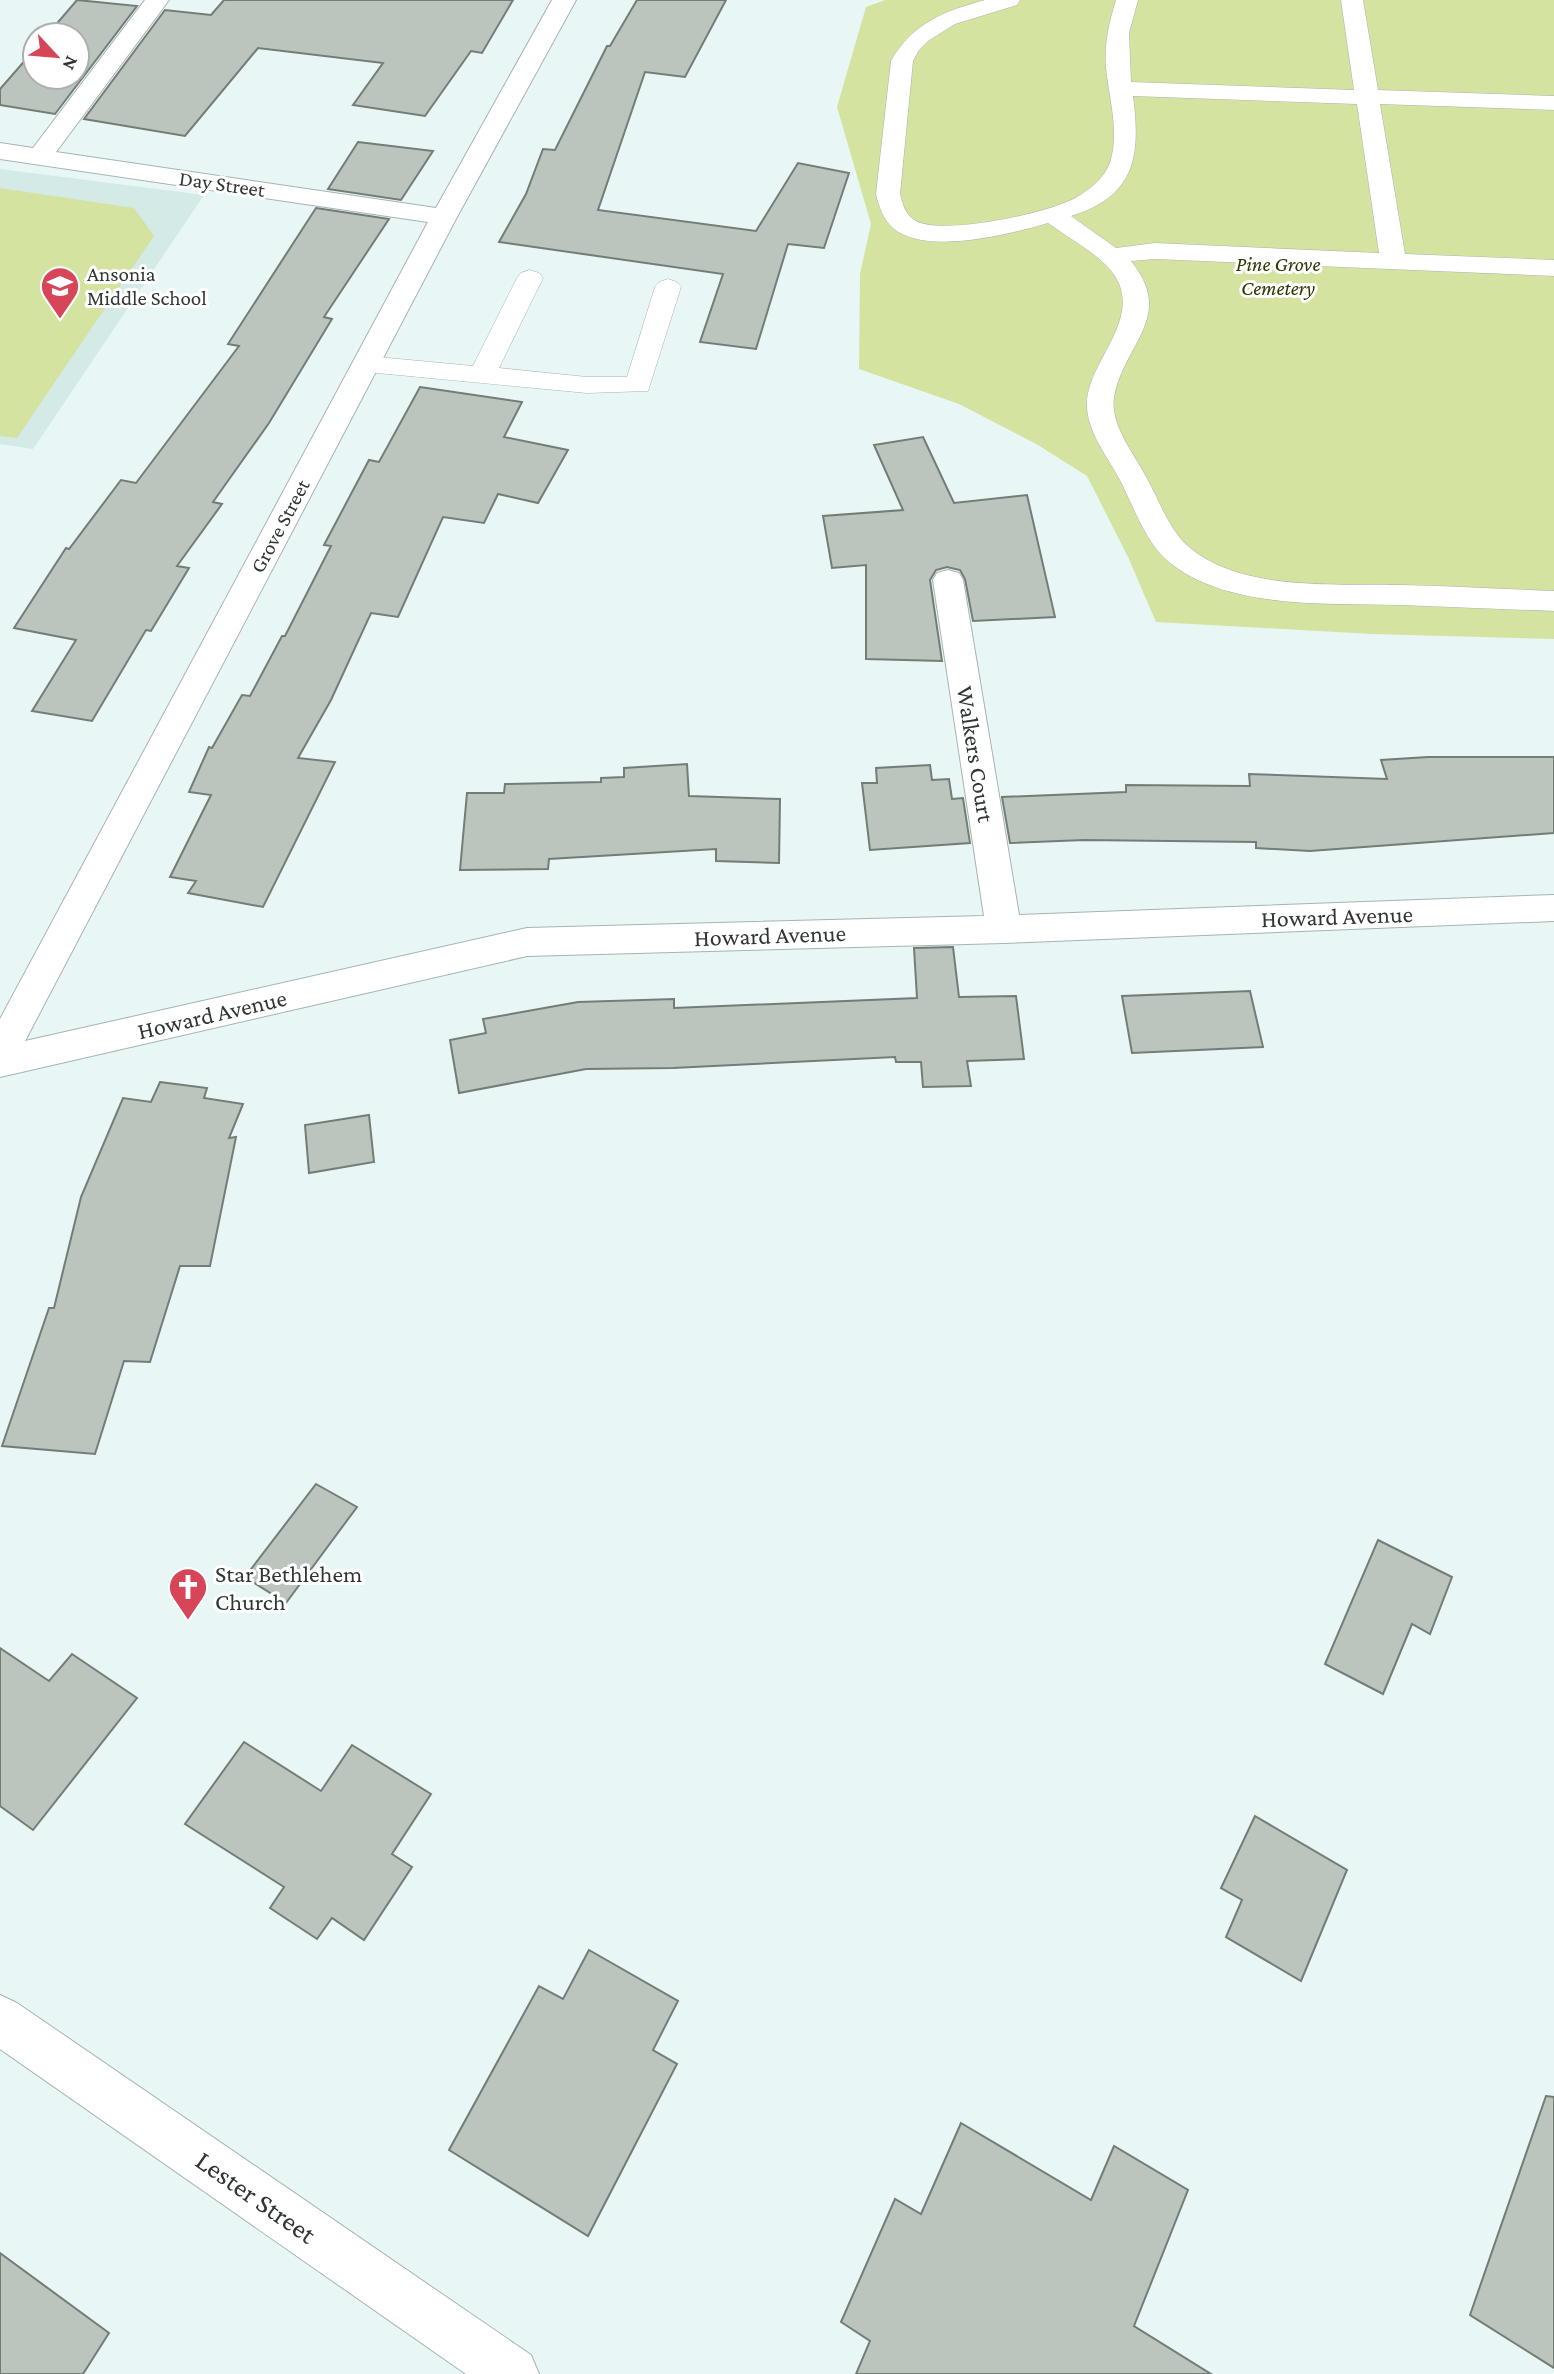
<svg xmlns="http://www.w3.org/2000/svg" width="1554" height="2374" font-family="'Crimson Pro',serif">
	<rect width="100%" height="100%" fill="#e8f7f5"/>
	<!-- built -->
	<polygon fill="#d3eae7" points="0,169 204,195 33,449 0,444"/>
	<!-- green -->
	<g fill="#d4e3a0">
		<polygon points="885,0 1554,0 1554,639 1372,634 1156,622 1128,557 1087,476 1038,445 959,404 859,369 860,274 871,224 837,107 866,7"/>
		<polygon points="0,188 134,208 154,236 17,438 0,436"/>
	</g>
	<!-- building -->
	<g fill="#bbc5bd" stroke="#737d75" stroke-width="2">
		<polygon points="77,0 137,6 55,114 0,105 0,89 35,49 35,77 77,77 77,35 47,35"/>
		<polygon points="224,0 513,0 482,53 471,51 425,116 353,105 383,63 258,48 185,136 84,119 165,10 211,15"/>
		<polygon points="637,0 726,0 685,77 645,72 598,210 756,231 798,163 849,173 824,248 788,244 756,349 700,342 723,274 499,242 526,194 543,149 555,150 607,46 610,46"/>
		<polygon points="358,142 433,151 401,200 328,189"/>
		<polygon points="316,208 389,219 324,317 332,319 269,423 213,502 222,504 177,566 189,568 151,631 146,630 92,721 32,711 76,640 14,628 66,548 69,549 121,480 136,483 239,346 228,344"/>
		<polygon points="420,387 522,402 504,437 568,450 538,503 498,494 484,523 443,517 398,617 371,613 331,700 298,758 335,762 263,907 188,893 196,881 170,877 211,795 189,792 209,747 212,748 242,695 250,696 282,636 285,636 331,546 324,545 369,460 379,462"/>
		<polygon points="923,437 954,503 1027,495 1055,617 973,621 965,579 960,570 947,567 936,570 930,580 942,661 866,659 866,565 832,568 823,516 903,510 874,445"/>
		<polygon points="1428,757 1554,757 1554,833 1310,851 1256,848 1256,842 1084,840 1010,843 1002,797 1126,792 1126,785 1250,786 1249,774 1387,779 1381,760"/>
		<polygon points="687,764 689,796 780,799 779,863 716,861 716,849 549,859 548,869 460,870 467,793 504,793 505,784 601,782 601,778 624,777 624,768"/>
		<polygon points="930,765 932,780 949,779 952,799 963,798 970,843 870,850 862,783 877,783 876,768"/>
		<polygon points="953,947 959,997 1016,996 1024,1059 967,1061 971,1086 923,1087 921,1062 896,1062 895,1057 673,1068 586,1069 459,1093 450,1040 486,1033 483,1019 578,1002 674,999 674,1008 917,998 914,948"/>
		<polygon points="1250,991 1263,1047 1132,1053 1122,996"/>
		<polygon points="160,1082 207,1088 204,1098 243,1104 229,1138 236,1137 210,1266 180,1266 150,1362 124,1361 95,1454 2,1446 49,1308 54,1308 81,1197 123,1098 151,1102"/>
		<polygon points="369,1115 374,1162 309,1173 305,1125"/>
		<polygon points="316,1484 357,1507 286,1603 245,1577"/>
		<polygon points="1378,1540 1452,1577 1430,1634 1412,1624 1383,1694 1325,1664"/>
		<polygon points="0,1648 49,1681 72,1654 137,1698 33,1830 0,1806"/>
		<polygon points="244,1742 321,1791 352,1745 431,1794 392,1854 412,1867 364,1940 332,1918 317,1939 270,1908 284,1887 185,1824"/>
		<polygon points="1255,1816 1347,1870 1301,1981 1226,1937 1242,1900 1221,1888"/>
		<polygon points="589,1950 678,2001 653,2050 677,2064 588,2236 449,2150 539,1986 563,1999"/>
		<polygon points="1546,2096 1554,2097 1554,2368 1470,2315"/>
		<polygon points="961,2123 1091,2200 1114,2146 1188,2190 1134,2326 1211,2374 856,2374 870,2341 841,2322 895,2199 921,2214"/>
		<polygon points="0,2253 109,2333 83,2374 0,2374"/>
	</g>
	<g fill="none" stroke-linecap="round" stroke-linejoin="round">
		<!-- lane casing -->
		<g stroke="#a5b4b2" stroke-width="1">
			<g id="lane">
				<path d="M985 0H1020L1017 5 955 24 928 41 919 50 913 61 900 194C903 205 905 215 916 221 942 236 1051 213 1077 197 1092 188 1107 176 1111 159 1119 130 1109 97 1106 68 1104 44 1109 23 1116 0H1138L1129 33 1131 82 1354 90 1341 0H1363L1378 90 1554 96V110L1380 104 1405 254 1554 260V276L1155 259 1131 261C1176 317 1124 343 1114 397 1110 425 1133 452 1145 475 1159 499 1168 529 1189 547 1242 592 1335 583 1400 585 1451 586 1503 589 1554 591V611C1503 609 1451 607 1400 605 1329 603 1228 610 1169 562 1145 542 1134 507 1120 480 1108 457 1086 431 1087 403 1087 385 1099 365 1107 349 1148 277 1102 261 1048 223 1011 234 925 256 893 228 883 219 879 207 876 194L891 61C912 23 945 11 985 0ZM1133 96 1357 104 1379 253 1155 243 1116 248 1071 216C1135 196 1141 157 1133 96Z"/>
				<polygon points="530,270 539,273 543,278 499,368 587,377 627,377 655,287 659,282 668,279 677,282 681,287 648,391 587,393 367,372 358,370 354,364 358,358 367,356 473,366 517,278 521,273"/>
			</g>
		</g>
		<!-- street casing -->
		<g stroke="#a5b4b2" stroke-width="2">
			<g id="street">
				<polygon points="145,0 169,0 56,152 436,208 552,0 576,0 457,217 25,1041 527,928 984,916 933,580 937,573 948,570 959,573 963,580 1019,915 1554,895 1554,921 1004,943 527,956 0,1077 0,1019 428,222 0,159 0,143 33,148"/>
				<polygon points="0,1995 17,2003 531,2355 539,2374 466,2374 0,2049"/>
			</g>
		</g>
		<!-- lane -->
		<use href="#lane" fill="#fff" fill-rule="evenodd"/>
		<!-- street -->
		<use href="#street" fill="#fff" fill-rule="evenodd"/>
	</g>
	<!-- icons -->
	<defs>
		<g id="school-pin" transform="scale(2.0125)"><path d="M0 17L-7.5 6A9.5 9.5 0 1 1 7.5 6Z" fill="#d64558" stroke="#fff"/><path d="M0-5L7-2L0 1L-7-2ZM-4 1L0 2.5L4 1V4Q0 6-4 4Z" fill="#fff"/></g>
		<g id="church-pin" transform="scale(2.0125)"><path d="M0 17L-7.5 6A9.5 9.5 0 1 1 7.5 6Z" fill="#d64558" stroke="#fff"/><path d="M-1.2-6h2.4v3.5h3.3v2.4h-3.3V6h-2.4V-.1h-3.3v-2.4h3.3Z" fill="#fff"/></g>
	</defs>
	<g fill-rule="evenodd">
		<use href="#school-pin" x="60" y="286"/>
		<use href="#church-pin" x="188" y="1587"/>
	</g>
	<g text-anchor="middle" dominant-baseline="central" stroke-width="6" stroke-linejoin="round" paint-order="stroke">
		<!-- far-street labels -->
		<g font-size="21" fill="#303635" stroke="#fff">
			<text transform="translate(222 184) rotate(8)">Day Street</text>
			<text transform="translate(280 526) rotate(-62)">Grove Street</text>
		</g>
		<!-- far-park labels -->
		<g font-size="21" font-style="italic" fill="#2f3700" stroke="#fff">
			<text x="1278" y="264">Pine Grove<tspan x="1278" dy="24">Cemetery</tspan></text>
		</g>
		<!-- far-poi labels -->
		<g font-size="21" fill="#303635" stroke="#fff" text-anchor="start">
			<text x="87" y="274">Ansonia<tspan x="87" dy="24">Middle School</tspan></text>
		</g>
		<!-- street labels -->
		<g font-size="24" fill="#303635" stroke="#fff">
			<text transform="translate(976 754) rotate(81)">Walkers Court</text>
			<text transform="translate(1337 916) rotate(-2)">Howard Avenue</text>
			<text transform="translate(770 935) rotate(-2)">Howard Avenue</text>
			<text transform="translate(212 1014) rotate(-13)">Howard Avenue</text>
		</g>
		<!-- poi labels -->
		<g font-size="24" fill="#303635" stroke="#fff" text-anchor="start">
			<text x="215" y="1573">Star Bethlehem<tspan x="215" dy="28">Church</tspan></text>
		</g>
		<!-- near-street labels -->
		<g font-size="28" fill="#303635" stroke="#fff">
			<text transform="translate(256 2197) rotate(35)">Lester Street</text>
		</g>
	</g>
	<!-- north arrow -->
	<g transform="translate(56 56) rotate(116)"><circle r="33" fill="#ffffff" stroke="#acafae" stroke-width="2"/>
	<path d="M0-5L12 26L0 18L-12 26Z" fill="#d64558"/>
	<text y="-10" font-size="19" font-weight="bold" text-anchor="middle" fill="#303635">N</text>
	</g>
</svg>
